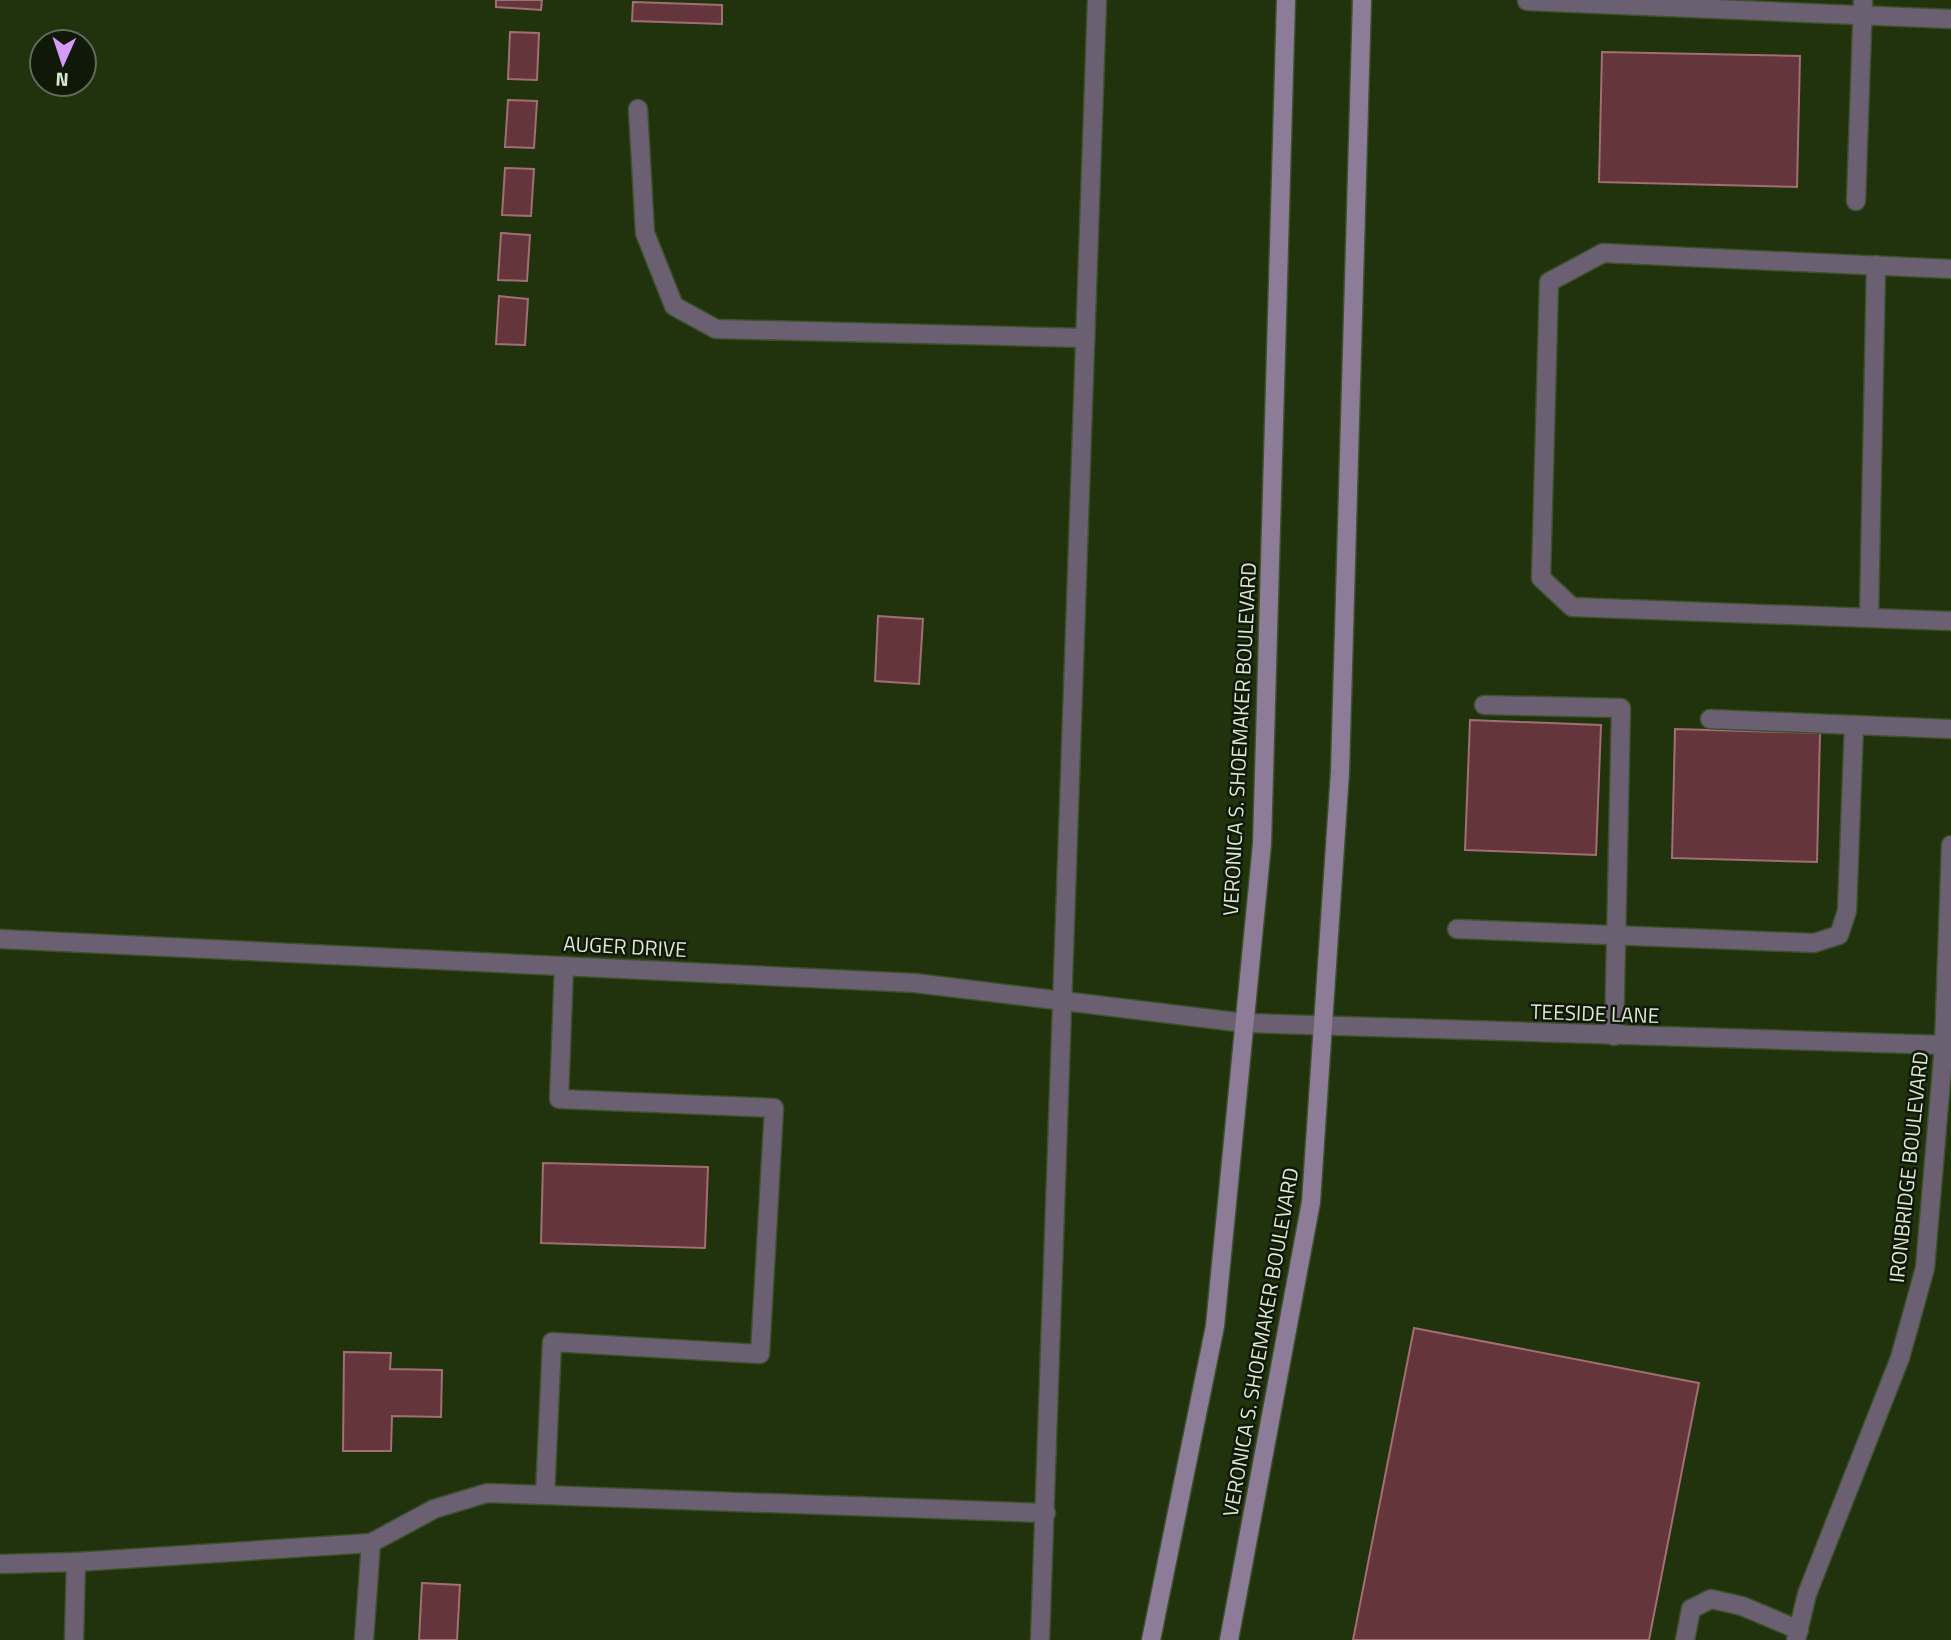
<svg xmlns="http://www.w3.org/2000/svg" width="1951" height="1640" font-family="'Titillium Web',sans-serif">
	<rect width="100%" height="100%" fill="#20330d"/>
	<!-- building -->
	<g fill="#64363c" stroke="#a16e74" stroke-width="2">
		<polygon points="496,0 542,0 541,10 496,7"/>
		<polygon points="633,2 722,5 722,24 632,21"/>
		<polygon points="510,32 539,33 537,80 508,79"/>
		<polygon points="1602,52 1800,56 1797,187 1599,182"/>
		<polygon points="508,100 537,101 534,148 505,147"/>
		<polygon points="505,168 534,169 531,216 502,215"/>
		<polygon points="501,233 530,235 527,281 498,280"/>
		<polygon points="499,296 528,299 525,345 496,344"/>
		<polygon points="878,616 923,619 919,684 875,681"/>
		<polygon points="1470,720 1601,725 1596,855 1465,850"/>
		<polygon points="1675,729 1820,733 1817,862 1672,858"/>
		<polygon points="543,1163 708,1167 705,1248 541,1243"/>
		<polygon points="1414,1328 1699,1383 1649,1640 1353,1640"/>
		<polygon points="344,1352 391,1353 390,1369 442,1370 441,1417 392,1416 391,1451 343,1451"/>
		<polygon points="422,1583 460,1585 457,1640 419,1640"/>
	</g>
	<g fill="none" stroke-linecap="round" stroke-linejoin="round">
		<!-- lane casing -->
		<g stroke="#3e502d" stroke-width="21">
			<g id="lane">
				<polyline points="1527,1 1951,19"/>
				<polyline points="638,109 645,233 674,306 716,329 1085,338"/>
				<polyline points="1856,201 1863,0"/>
				<polyline points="1951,269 1603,253 1549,282 1541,578 1572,607 1951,621"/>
				<polyline points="1869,618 1876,265"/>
				<polyline points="1484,705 1621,708 1614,1036"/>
				<polyline points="1710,719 1854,725"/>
				<polyline points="1457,929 1814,943 1839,935 1847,911 1854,725 1951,729"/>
				<polyline points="545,1495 552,1342 760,1354 774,1108 559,1099 564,966"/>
				<polyline points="0,1564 76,1562"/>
				<polyline points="74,1640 76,1562 371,1543 434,1509 487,1493 1046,1513"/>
				<polyline points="364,1640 371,1543"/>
				<polyline points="1685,1640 1691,1609 1711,1599 1742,1606 1799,1630"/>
			</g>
		</g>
		<!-- street casing -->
		<g stroke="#3e502d" stroke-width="21">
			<g id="street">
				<polyline points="0,939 915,983 1245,1023 1944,1045"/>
				<polyline points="1040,1640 1097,0"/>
				<polyline points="1796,1640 1807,1594 1900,1358 1925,1268 1944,1045 1951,845"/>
			</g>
		</g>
		<!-- secondary casing -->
		<g stroke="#3e502d" stroke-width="21">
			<g id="secondary">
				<polyline points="1151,1640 1215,1326 1262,844 1286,0"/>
				<polyline points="1229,1640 1311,1202 1340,772 1362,0"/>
			</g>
		</g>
		<!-- lane -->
		<use href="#lane" stroke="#6a6071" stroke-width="18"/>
		<!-- street -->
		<use href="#street" stroke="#6a6071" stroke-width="18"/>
		<!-- secondary -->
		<use href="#secondary" stroke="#8d7c97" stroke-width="18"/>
	</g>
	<g text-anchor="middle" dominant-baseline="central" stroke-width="5" stroke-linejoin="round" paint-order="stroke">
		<!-- street labels -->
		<g font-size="21" fill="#dbe8d2" stroke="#101808">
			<text transform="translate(1239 739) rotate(-87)">VERONICA S. SHOEMAKER BOULEVARD</text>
			<text transform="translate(625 946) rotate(3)">AUGER DRIVE</text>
			<text transform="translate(1595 1013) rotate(2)">TEESIDE LANE</text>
			<text transform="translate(1908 1167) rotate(-84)">IRONBRIDGE BOULEVARD</text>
			<text transform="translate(1260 1342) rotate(-80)">VERONICA S. SHOEMAKER BOULEVARD</text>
		</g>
	</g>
	<!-- north arrow -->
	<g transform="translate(63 63) rotate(183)"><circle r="33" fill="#101808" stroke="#616b59" stroke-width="2"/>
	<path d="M0-5L12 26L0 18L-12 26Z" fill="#d69bfa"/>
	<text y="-10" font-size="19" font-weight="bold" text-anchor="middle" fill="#dbe8d2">N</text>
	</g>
</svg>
